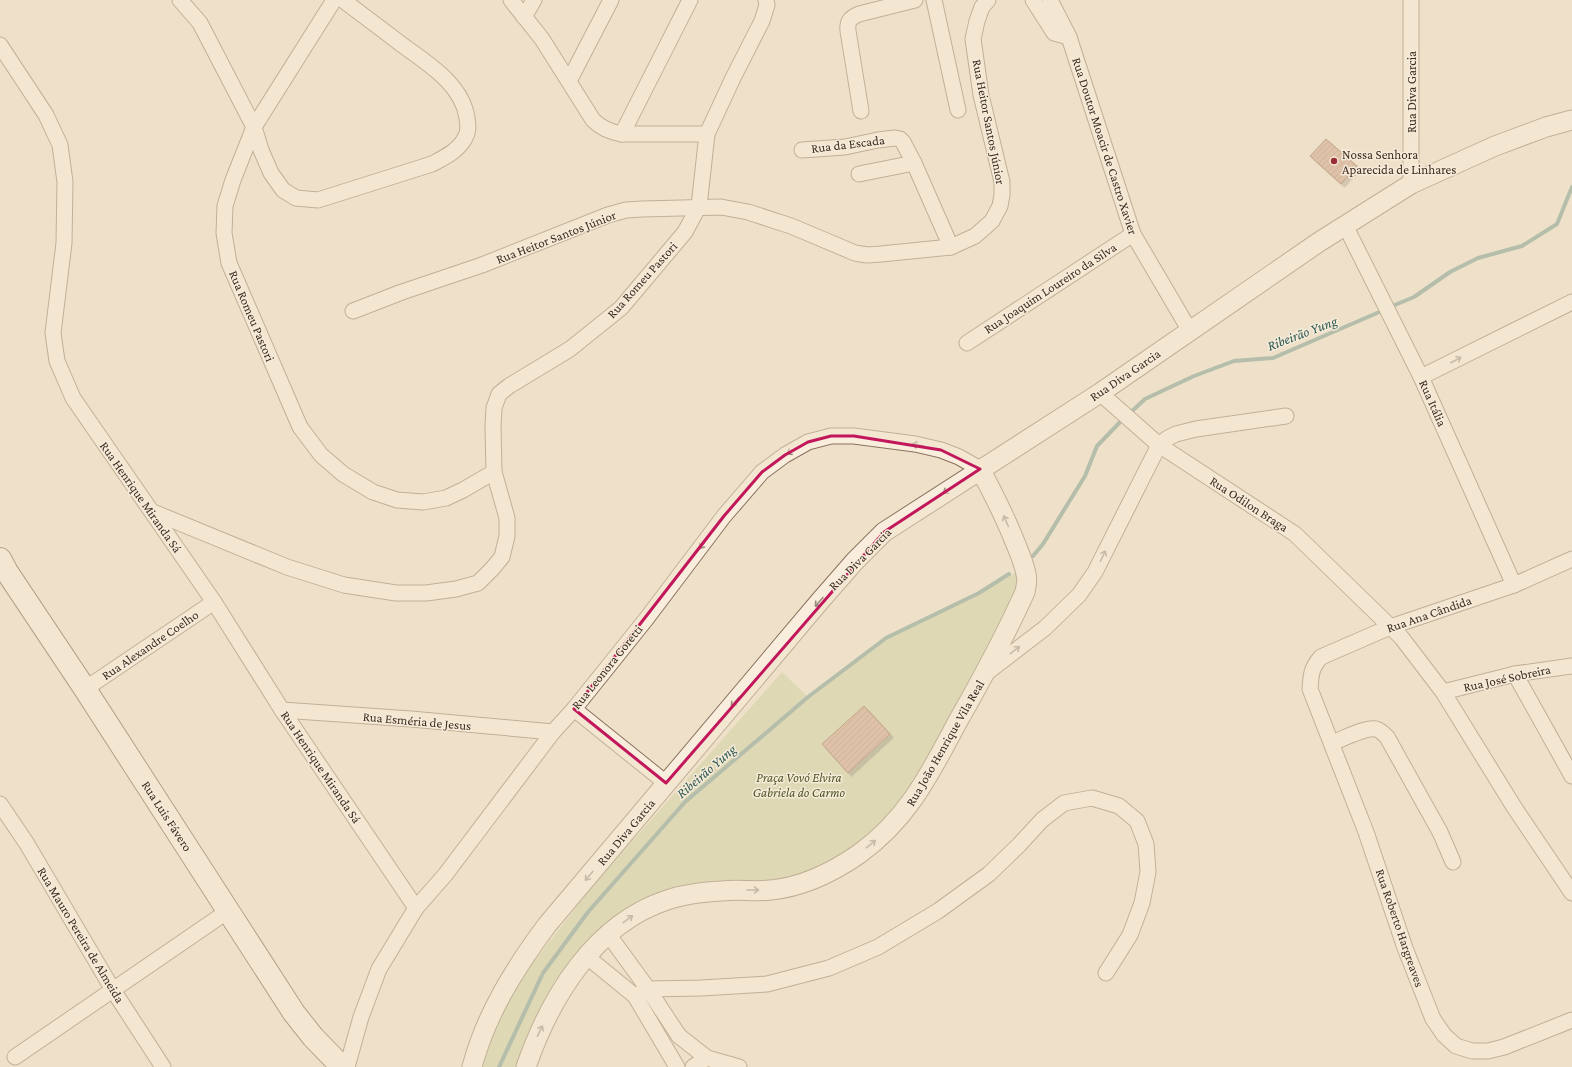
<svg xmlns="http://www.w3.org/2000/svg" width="1572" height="1067" font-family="'Crimson Pro',serif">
	<defs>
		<pattern id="building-hatch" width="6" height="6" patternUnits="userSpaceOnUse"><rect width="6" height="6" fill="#cc9a80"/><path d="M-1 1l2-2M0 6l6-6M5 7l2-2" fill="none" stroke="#a77e68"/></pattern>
		<filter id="shadow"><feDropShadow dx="3.5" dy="3.5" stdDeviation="0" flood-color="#0004"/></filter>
	</defs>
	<rect width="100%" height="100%" fill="#efe1c9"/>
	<!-- green -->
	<polygon fill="#cbcd9d" points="1022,569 1020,587 966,698 884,830 803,878 669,898 604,948 560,1005 530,1067 479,1067 492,1030 517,983 596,882 782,672 808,697 886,638 979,593"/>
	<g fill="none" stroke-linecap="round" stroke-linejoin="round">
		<!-- stream -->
		<g stroke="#709287" stroke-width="4">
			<polyline points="1390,307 1414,297 1450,272 1478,258 1522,246 1557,224 1572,187"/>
			<polyline points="1129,414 1145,399 1194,376 1234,361 1273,358 1384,310"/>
			<polyline points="1033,556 1043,544 1085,476 1097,446 1123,419"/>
			<polyline points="499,1067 543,973 588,912 685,802 808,697 886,638 979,593 1009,574"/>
		</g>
	</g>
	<!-- building -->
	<g fill="url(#building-hatch)" stroke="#8a5a43" filter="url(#shadow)">
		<polygon points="1326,139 1357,166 1341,184 1310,156"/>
		<polygon points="864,706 890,734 848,773 822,744"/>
	</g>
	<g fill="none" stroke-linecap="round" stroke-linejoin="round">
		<!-- minor casing -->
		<g stroke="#8b725e" stroke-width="17">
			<g id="minor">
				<path d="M180 0 200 23 254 127 261 150 271 173 283 190 296 198 318 200 432 164C445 157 458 151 465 138 469 131 468 125 467 118 462 82 423 61 397 41 379 27 361 14 343 0"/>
				<polyline points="334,0 254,127 233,180 225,206 224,233 229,263 300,427 321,455 343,474 373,492 397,500 423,502 446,498 463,490 494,472"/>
				<path d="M511 0 542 39 593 120C601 128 610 132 622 134H707"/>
				<polyline points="934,0 958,110"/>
				<polyline points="1033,0 1054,33 1069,37"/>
				<polyline points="1050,0 1069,37 1133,234 1190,331"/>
				<polyline points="524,17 534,0"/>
				<polyline points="0,45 46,115 60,145 65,182 64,243 53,333 57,361 73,398 214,602 282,710 416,908"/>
				<polyline points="569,81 611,0"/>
				<path d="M861 111 848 31C847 21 850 18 859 14L915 0"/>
				<polyline points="622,134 690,0"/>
				<polyline points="802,150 845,147 878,140 895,138 900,139 903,142 914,163 951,247"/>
				<polyline points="859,174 914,163"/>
				<polyline points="1411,184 1411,0"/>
				<polyline points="1345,225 1421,377 1514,585"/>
				<polyline points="353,311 402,292 482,265 608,215 626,210 642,209 721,207 748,212 791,226 855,253 867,255 881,254 951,247 975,236 992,221 1000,206 1002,195 1002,182 981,95 973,39 977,21 982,7 988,0"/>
				<polyline points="967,343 1133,234"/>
				<polyline points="1421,377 1572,302"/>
				<polyline points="1100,393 1159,445 1295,534 1401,637 1443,692 1514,807 1572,893"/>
				<polyline points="153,512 287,567 344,585 396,593 426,593 456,589 478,583 492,569 502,557 507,536 507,518 494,472 493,426 494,408 499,394 509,386 570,349 621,308 685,232 699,206 707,134 733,78 762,21 767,5 766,0"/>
				<path d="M1572 559 1514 585 1390 627 1321 657C1311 668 1311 675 1310 689L1366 832 1405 948 1433 1019 1444 1035 1456 1046 1472 1051H1488L1504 1047 1572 1020"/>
				<polyline points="985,674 1045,628 1079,595 1095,572 1159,445 1168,438 1176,434 1196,429 1286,416"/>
				<polyline points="1515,674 1572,776"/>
				<polyline points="85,689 214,602"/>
				<polyline points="1443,692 1515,674 1572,666"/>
				<polyline points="574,709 666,783"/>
				<polyline points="282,710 411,719 553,732"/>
				<path d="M1332 743C1343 739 1365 727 1376 729 1380 730 1384 734 1387 737L1440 832 1453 862"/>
				<polyline points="0,804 27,844 113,990 163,1067"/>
				<polyline points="608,934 648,989 679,1036 707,1058 739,1067"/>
				<polyline points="586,956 635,996 677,1067"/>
				<polyline points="635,996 648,989 701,988 767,984 829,968 878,947 938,911 989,874 1019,845 1042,820 1064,803 1092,798 1119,806 1137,821 1146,844 1148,872 1142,903 1130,935 1106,973"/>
				<polyline points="15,1057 228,911"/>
				<polyline points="347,1067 361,1017 379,969 416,908 445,875 553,732 574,709 647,618 724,516 762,472 785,455 808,442 831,436 854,436 915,444 941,450 959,457 980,469"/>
				<polyline points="693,1067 707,1058"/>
			</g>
		</g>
		<!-- tertiary casing -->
		<g stroke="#8b725e" stroke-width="21">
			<g id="tertiary">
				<path d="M472 1067C486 1014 515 968 547 925L820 601 855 561 884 532 1100 393 1319 242 1411 184 1495 146 1546 127 1572 120"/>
				<path d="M526 1067C550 998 594 924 667 900 684 894 704 892 722 891 738 889 755 892 771 890 802 887 833 872 859 854 909 818 930 773 958 721 982 679 1005 636 1025 592 1026 586 1028 580 1026 574 1024 563 1019 552 1015 542 1005 517 993 493 980 469"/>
			</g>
		</g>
		<!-- secondary casing -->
		<g stroke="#6d5441" stroke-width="24">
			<polyline id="secondary" points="0,559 7,572 85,689 294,1013 313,1037 342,1067"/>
		</g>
		<!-- minor -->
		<use href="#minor" stroke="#f9eedd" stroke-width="15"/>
		<!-- tertiary -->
		<use href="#tertiary" stroke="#f9eedd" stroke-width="19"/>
		<!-- secondary -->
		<use href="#secondary" stroke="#f9eedd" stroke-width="22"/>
	</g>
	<!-- one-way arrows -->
	<defs><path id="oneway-shaft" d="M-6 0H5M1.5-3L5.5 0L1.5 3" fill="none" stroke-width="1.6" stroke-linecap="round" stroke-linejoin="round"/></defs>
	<g stroke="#9a8d7f">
		<use href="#oneway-shaft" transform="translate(1456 360) rotate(-27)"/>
		<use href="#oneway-shaft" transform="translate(918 445) rotate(-169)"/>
		<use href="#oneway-shaft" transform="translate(792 451) rotate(151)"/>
		<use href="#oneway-shaft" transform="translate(948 490) rotate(147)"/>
		<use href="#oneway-shaft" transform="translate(1006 521) rotate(-113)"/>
		<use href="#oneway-shaft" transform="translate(703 544) rotate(127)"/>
		<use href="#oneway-shaft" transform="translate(1103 556) rotate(-64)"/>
		<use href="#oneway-shaft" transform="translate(819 602) rotate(131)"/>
		<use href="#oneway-shaft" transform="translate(1015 650) rotate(-38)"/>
		<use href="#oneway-shaft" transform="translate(735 702) rotate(130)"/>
		<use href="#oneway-shaft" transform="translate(871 844) rotate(-39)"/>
		<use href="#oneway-shaft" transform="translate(589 876) rotate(130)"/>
		<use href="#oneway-shaft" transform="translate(753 890)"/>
		<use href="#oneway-shaft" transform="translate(628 919) rotate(-37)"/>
		<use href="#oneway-shaft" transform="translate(540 1031) rotate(-64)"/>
	</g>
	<!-- marked area -->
	<path d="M0 0H1572V1067H0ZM831 436H854L941 450 980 469 884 532 666 783 574 709 724 516 762 472 785 455 808 442Z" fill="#efe1c9" fill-opacity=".55" fill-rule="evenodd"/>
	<path fill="none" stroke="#c2185b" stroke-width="3" stroke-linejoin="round" d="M831 436H854L941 450 980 469 884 532 666 783 574 709 724 516 762 472 785 455 808 442Z"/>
	<!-- markers -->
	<circle fill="#9a2e37" stroke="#f6ebd9" stroke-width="1.5" cx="1334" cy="161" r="4"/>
	<g text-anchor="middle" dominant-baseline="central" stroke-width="3" stroke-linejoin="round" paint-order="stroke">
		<!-- street labels -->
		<g font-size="13" fill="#3c2c21" stroke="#f6ebd9">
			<text transform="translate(1411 92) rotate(-90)">Rua Diva Garcia</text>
			<text transform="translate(989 122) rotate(79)">Rua Heitor Santos Júnior</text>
			<text transform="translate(848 144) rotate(-7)">Rua da Escada</text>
			<text transform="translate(1105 146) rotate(72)">Rua Doutor Moacir de Castro Xavier</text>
			<text transform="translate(556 237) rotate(-21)">Rua Heitor Santos Júnior</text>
			<text transform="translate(642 280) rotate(-48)">Rua Romeu Pastori</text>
			<text transform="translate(1050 288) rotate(-33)">Rua Joaquim Loureiro da Silva</text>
			<text transform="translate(252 316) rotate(67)">Rua Romeu Pastori</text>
			<text transform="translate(1125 375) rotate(-34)">Rua Diva Garcia</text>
			<text transform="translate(1433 403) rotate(66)">Rua Itália</text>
			<text transform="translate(141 497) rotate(55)">Rua Henrique Miranda Sá</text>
			<text transform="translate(1249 504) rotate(33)">Rua Odilon Braga</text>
			<text transform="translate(860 559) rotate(-45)">Rua Diva Garcia</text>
			<text transform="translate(1429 614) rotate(-19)">Rua Ana Cândida</text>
			<text transform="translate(150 645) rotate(-34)">Rua Alexandre Coelho</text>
			<text transform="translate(607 667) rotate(-51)">Rua Leonora Goretti</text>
			<text transform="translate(1507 678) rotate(-12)">Rua José Sobreira</text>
			<text transform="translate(417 721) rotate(5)">Rua Esméria de Jesus</text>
			<text transform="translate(945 743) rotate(-60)">Rua João Henrique Vila Real</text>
			<text transform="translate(321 767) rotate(56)">Rua Henrique Miranda Sá</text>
			<text transform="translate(167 816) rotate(57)">Rua Luis Fávero</text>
			<text transform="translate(626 832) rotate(-50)">Rua Diva Garcia</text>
			<text transform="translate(1400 928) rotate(71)">Rua Roberto Hargreaves</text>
			<text transform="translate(81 935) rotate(59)">Rua Mauro Pereira de Almeida</text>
		</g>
		<!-- poi labels -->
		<g font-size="13" fill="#3c2c21" stroke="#f6ebd9" text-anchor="start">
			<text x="1342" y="154">Nossa Senhora<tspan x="1342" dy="15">Aparecida de Linhares</tspan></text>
		</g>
		<!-- park labels -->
		<g font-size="13" font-style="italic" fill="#505828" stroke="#f6ebd9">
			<text x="799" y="777">Praça Vovó Elvira<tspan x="799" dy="15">Gabriela do Carmo</tspan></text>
		</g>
		<!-- water labels -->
		<g font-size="14" font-style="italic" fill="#305b55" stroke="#f6ebd9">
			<text transform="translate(1302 333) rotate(-21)">Ribeirão Yung</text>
			<text transform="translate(706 771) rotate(-41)">Ribeirão Yung</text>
		</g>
	</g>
</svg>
